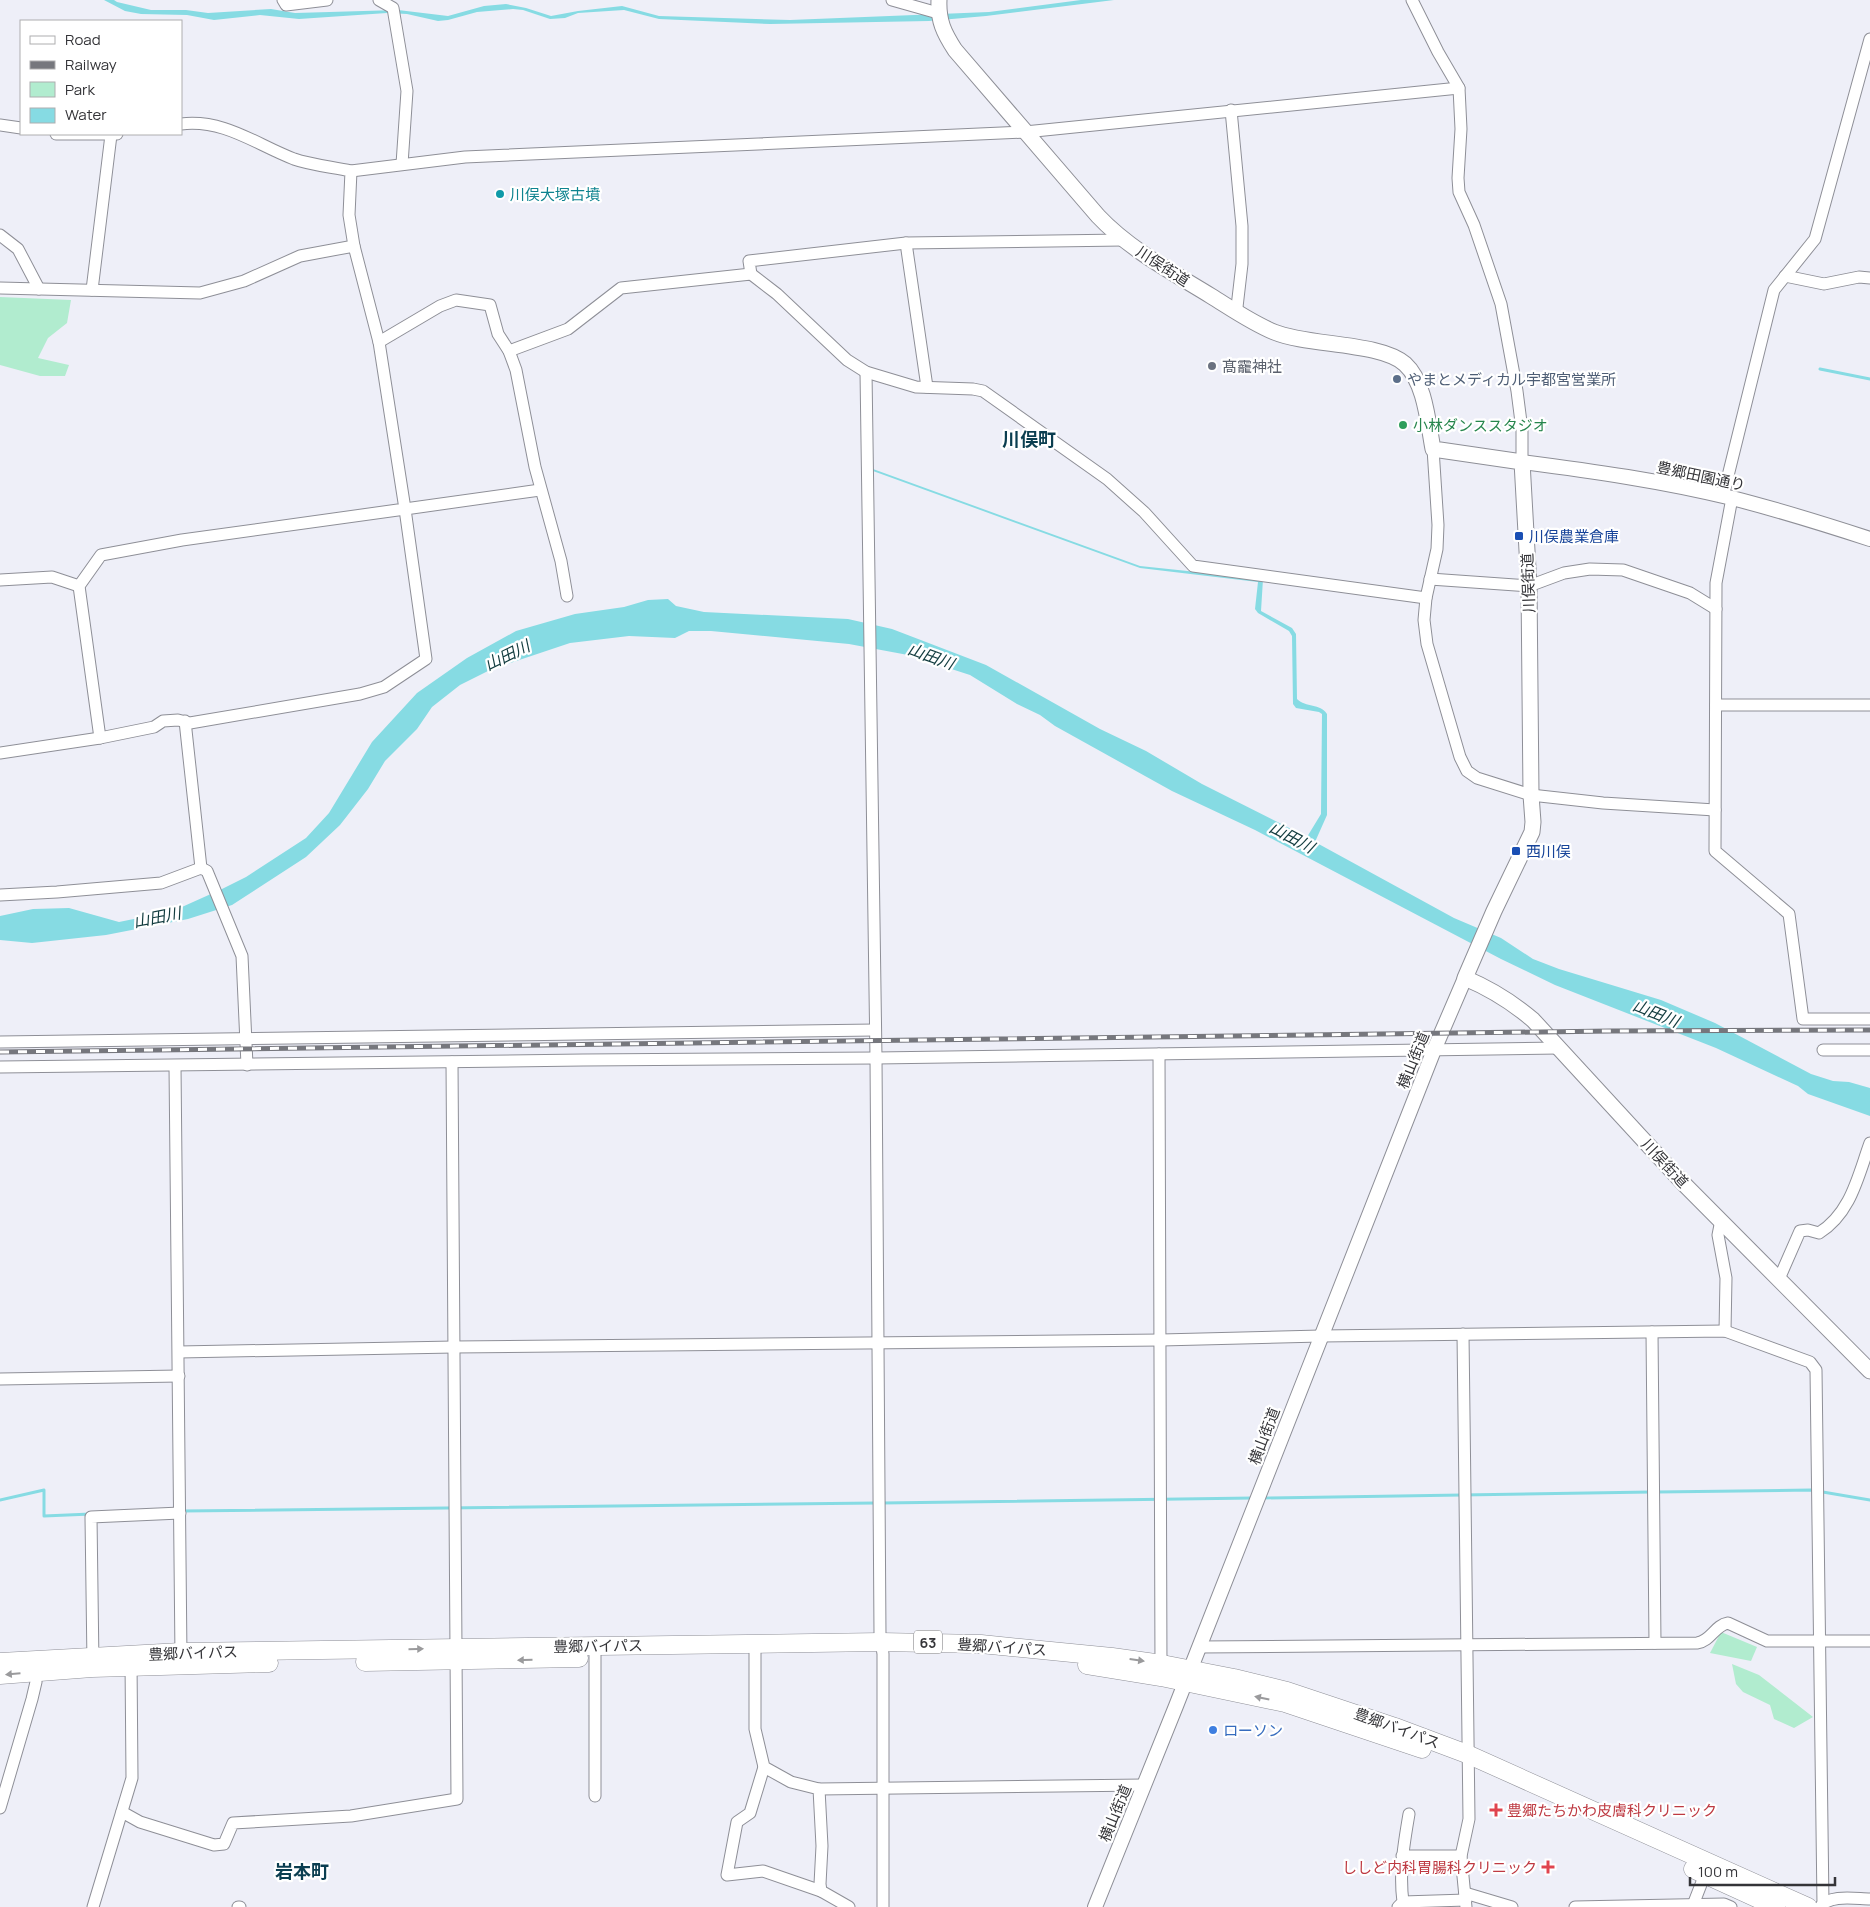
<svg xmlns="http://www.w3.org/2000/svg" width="1870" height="1907" font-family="Manrope,'Noto Sans JP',sans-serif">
	<rect width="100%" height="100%" fill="#eeeff8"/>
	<!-- green -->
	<g fill="#b1eccf">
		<polygon points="0,297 71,300 67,323 48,338 38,358 69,365 65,376 40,376 0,365"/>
		<polygon points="1721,1632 1757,1647 1751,1661 1710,1653"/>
		<polygon points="1732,1664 1759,1675 1813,1717 1794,1728 1774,1719 1770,1705 1743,1692 1736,1684"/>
	</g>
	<!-- water -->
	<g fill="#86dbe3">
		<polygon points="104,0 114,0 117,2 151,10 186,10 208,13 271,9 295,13 398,10 448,16 484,6 506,4 526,8 551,16 578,11 622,6 659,16 790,20 989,12 1081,0 1114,0 986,16 929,21 770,24 659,19 624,10 578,13 565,18 550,19 523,10 513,9 477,12 448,20 438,21 407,14 387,13 299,19 260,15 214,20 187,15 141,14 125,11"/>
		<path d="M873 469 1140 566 1263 579 1261 611 1292 628 1296 634 1297 699C1306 708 1320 703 1327 714V815L1315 842 1454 918 1501 938 1533 959 1559 969 1661 1000 1715 1023 1811 1074 1833 1081 1849 1082 1870 1088V1116L1808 1094 1798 1086 1716 1048 1555 985 1501 959 1255 830 1172 791 1055 726 1040 715 1017 704 970 675 908 655 849 644 711 631H689L675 638 629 636 570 643 492 669 460 685 432 707 417 729 385 761 368 789 340 825 306 857 232 905 188 919 106 935 32 943 0 940V916L33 909 69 908 119 922 173 911 222 889 246 877 306 838 329 813 372 742 417 693 467 658 516 631 575 614 624 607 648 600 668 599 676 606 704 612 848 619 892 629 986 665 1100 729 1146 751 1202 784 1307 837 1321 814 1322 714 1319 712 1296 708 1293 704 1292 636 1289 631 1258 613 1255 609 1258 582 1140 568 873 471Z"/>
	</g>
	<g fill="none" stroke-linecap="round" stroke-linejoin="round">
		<!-- stream -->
		<g stroke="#86dbe3" stroke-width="3">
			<polyline points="1820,369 1870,379"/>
			<polyline points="1657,1492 1811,1490 1870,1500"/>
			<polyline points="1262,1498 1651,1492"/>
			<polyline points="0,1500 44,1490 44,1516 91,1514"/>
			<polyline points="882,1503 1253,1498"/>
			<polyline points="182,1511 876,1503"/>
		</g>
		<!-- minor casing -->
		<g stroke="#8e8f97" stroke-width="13">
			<g id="minor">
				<polyline points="283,0 286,5 327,0"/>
				<polyline points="379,0 393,8 407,91 402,164"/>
				<polyline points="892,0 938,13"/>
				<polyline points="1412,0 1438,52 1459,88 1461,129 1458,178 1459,192 1474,225 1501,304 1517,391 1522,430 1522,462"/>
				<polyline points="1231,110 1242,226 1242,264 1237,307 1234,310"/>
				<polyline points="0,125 21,128"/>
				<polyline points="56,134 117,134"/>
				<polyline points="351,171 465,157 1025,132 1459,88"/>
				<polyline points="0,235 18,249 39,289"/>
				<polyline points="906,243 927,387"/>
				<polyline points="751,274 749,261 906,243 1123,240"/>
				<polyline points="1785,276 1824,284 1859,277 1870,278"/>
				<polyline points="0,288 200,293 244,281 300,256 354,246"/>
				<polyline points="92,290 111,135"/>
				<polyline points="379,342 440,306 456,300 490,305 498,334 509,351 516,370 535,467 561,561 567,596"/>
				<polyline points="509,351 568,329 621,288 751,274 777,294 847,360 866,372 916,387 973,389 983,391 1107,479 1144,512 1193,566 1426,598"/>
				<polyline points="866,372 876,1058 880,1634 883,1654 883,1907"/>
				<polyline points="1433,449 1438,525 1437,549 1426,598 1424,620 1427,644 1460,757 1467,771 1477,778 1531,795 1603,803 1715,810"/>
				<polyline points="1723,496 1774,290 1815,239 1870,39"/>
				<polyline points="1732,498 1716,583 1715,851 1789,914 1803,1019 1870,1019"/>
				<polyline points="1430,579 1529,586 1564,573 1590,569 1623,570 1690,593 1716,609"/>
				<polyline points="0,580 52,577 79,586"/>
				<polyline points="1716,705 1870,705"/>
				<polyline points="185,721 201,868"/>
				<path d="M100 738 79 586 101 555 182 540 405 509 379 342 354 246 349 215 351 171C333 167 311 165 294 159 255 144 225 119 181 124"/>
				<polyline points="0,753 100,738 154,727 163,721 178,720 190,723 360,694 384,687 426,659 405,509 540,490"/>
				<polyline points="0,895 57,892 161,883 201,868 207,871 242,956 247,1065"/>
				<polyline points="0,1042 875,1030"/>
				<polyline points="1823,1050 1870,1050"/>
				<polyline points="1159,1054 1161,1670"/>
				<polyline points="175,1066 181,1657"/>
				<polyline points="0,1067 583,1060 876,1058 1559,1048"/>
				<polyline points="1721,1220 1718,1235 1726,1278 1725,1331"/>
				<path d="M1779 1279 1800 1231 1808 1230 1819 1233C1851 1213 1858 1176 1870 1143"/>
				<polyline points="1652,1332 1655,1643"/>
				<polyline points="1463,1334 1469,1819 1461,1856 1466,1907"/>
				<polyline points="179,1352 454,1347 1161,1340 1321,1336 1725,1331 1810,1362 1816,1370 1823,1904"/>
				<polyline points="0,1379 179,1376"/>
				<polyline points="755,1645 755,1729 764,1767 791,1782 819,1789 822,1846 820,1884 821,1891 849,1907"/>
				<polyline points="595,1646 595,1796"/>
				<path d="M1199 1647 1697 1643C1711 1641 1715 1625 1728 1623L1767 1641H1870"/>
				<polyline points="93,1664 91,1517 180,1513"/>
				<polyline points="764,1767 750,1813 737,1822 727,1875 763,1871 821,1891"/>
				<polyline points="819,1789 1144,1785"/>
				<polyline points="0,1808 32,1699 36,1682 36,1667"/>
				<polyline points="122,1812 140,1822 214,1845 224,1844 233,1823 351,1816 457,1799 452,1062"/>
				<polyline points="1402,1856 1461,1856"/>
				<polyline points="1465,1893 1512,1907"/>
				<polyline points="1403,1902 1466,1900"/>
				<polyline points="1693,1905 1707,1869"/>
				<polyline points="93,1907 132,1778 131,1661"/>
				<polyline points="238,1907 240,1907"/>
				<path d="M1398 1907 1403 1902C1399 1872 1404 1843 1409 1814"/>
				<polyline points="1575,1907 1724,1904 1731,1907"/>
				<path d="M1820 1907C1830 1894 1856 1899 1870 1899"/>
			</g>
		</g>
		<!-- tertiary casing -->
		<g stroke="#8e8f97" stroke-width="16">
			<g id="tertiary">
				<path d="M1522 462C1592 471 1663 481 1732 498 1779 510 1824 524 1870 539"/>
				<polyline points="1095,1907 1176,1706 1434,1050 1465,978"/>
			</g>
		</g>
		<!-- secondary casing -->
		<g stroke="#8e8f97" stroke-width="17">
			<path id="secondary" d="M939 0C938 21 944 33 955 50L1098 216C1129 249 1172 272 1211 296 1232 309 1252 323 1274 332 1308 346 1380 342 1405 364 1425 382 1428 423 1433 449L1522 462 1529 586 1531 795 1533 822 1532 832 1494 911 1465 978C1491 989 1512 1002 1533 1020L1684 1184 1870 1371"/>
		</g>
		<!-- primary casing -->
		<g stroke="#8e8f97" stroke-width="19">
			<g id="primary">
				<polyline points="0,1662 181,1652 881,1642 981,1644 1112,1657 1162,1664 1234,1678 1287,1691 1395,1727 1467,1754 1808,1907"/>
				<polyline points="365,1662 579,1658"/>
				<polyline points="1087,1665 1161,1677 1285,1703 1422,1749"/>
				<polyline points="0,1675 92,1668 269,1663"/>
				<polyline points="1693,1869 1776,1907"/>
			</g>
		</g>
		<!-- minor -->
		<use href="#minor" stroke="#fff" stroke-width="11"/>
		<!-- tertiary -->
		<use href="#tertiary" stroke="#fff" stroke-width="14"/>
		<!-- secondary -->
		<use href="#secondary" stroke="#fff" stroke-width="15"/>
		<!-- primary -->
		<use href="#primary" stroke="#fff" stroke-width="18"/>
		<!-- rail casing -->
		<g stroke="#76777d" stroke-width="5">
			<polyline id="rail" points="0,1052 1611,1031 1870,1030"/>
		</g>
		<!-- rail -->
		<use href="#rail" stroke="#fff" stroke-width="3" stroke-dasharray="9" stroke-linecap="butt"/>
	</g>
	<!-- one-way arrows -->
	<defs><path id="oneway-solid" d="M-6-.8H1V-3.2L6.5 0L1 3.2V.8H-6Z" transform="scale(1.25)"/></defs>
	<g fill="#9a9a9c">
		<use href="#oneway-solid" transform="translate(416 1649) rotate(-1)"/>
		<use href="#oneway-solid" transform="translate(525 1660) rotate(179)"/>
		<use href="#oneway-solid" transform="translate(1137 1660) rotate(8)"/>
		<use href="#oneway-solid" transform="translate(13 1674) rotate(175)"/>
		<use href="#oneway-solid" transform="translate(1262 1698) rotate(-168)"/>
	</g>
	<!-- markers -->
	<circle fill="#0f9aa8" stroke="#fff" stroke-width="2" cx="500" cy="194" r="5"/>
	<circle fill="#6b7280" stroke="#fff" stroke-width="2" cx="1212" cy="366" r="5"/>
	<circle fill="#5c6f8a" stroke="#fff" stroke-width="2" cx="1397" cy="379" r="5"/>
	<circle fill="#2e9e5b" stroke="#fff" stroke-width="2" cx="1403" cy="425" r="5"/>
	<g fill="#1a4fb4" stroke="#fff" stroke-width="2">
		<rect x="1514" y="531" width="10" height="10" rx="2.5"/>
		<rect x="1511" y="846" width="10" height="10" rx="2.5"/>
	</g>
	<circle fill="#3f7fe0" stroke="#fff" stroke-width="2" cx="1213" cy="1730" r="5"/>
	<g fill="#e0444e" stroke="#fff" stroke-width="2">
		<path d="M1493.5 1802.5h5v5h5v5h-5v5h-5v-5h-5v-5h5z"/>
		<path d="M1545.5 1859.5h5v5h5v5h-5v5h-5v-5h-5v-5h5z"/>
	</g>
	<g text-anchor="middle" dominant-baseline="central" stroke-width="4.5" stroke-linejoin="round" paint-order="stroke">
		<!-- shield labels -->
		<rect fill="#fff" stroke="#717174" stroke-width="1" x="914" y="1630.5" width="28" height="23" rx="4"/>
		<g font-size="14" font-weight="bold" fill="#343438">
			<text x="928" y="1642">63</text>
		</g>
		<!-- culture labels -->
		<g font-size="15" fill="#0d838f" stroke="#fff" text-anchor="start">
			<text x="510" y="194">川俣大塚古墳</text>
		</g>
		<!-- street labels -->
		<g font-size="15" fill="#343438" stroke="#fff">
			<text transform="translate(1163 266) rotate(33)">川俣街道</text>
			<text transform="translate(1701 476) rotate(12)">豊郷田園通り</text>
			<text transform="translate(1528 583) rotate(-92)">川俣街道</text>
			<text transform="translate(1413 1060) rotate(-68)">横山街道</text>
			<text transform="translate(1665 1163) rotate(47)">川俣街道</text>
			<text transform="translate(1264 1436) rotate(-69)">横山街道</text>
			<text transform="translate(598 1646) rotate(-1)">豊郷バイパス</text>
			<text transform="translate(1002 1647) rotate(4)">豊郷バイパス</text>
			<text transform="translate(193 1653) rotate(-2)">豊郷バイパス</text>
			<text transform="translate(1397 1728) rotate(20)">豊郷バイパス</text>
			<text transform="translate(1115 1813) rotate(-68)">横山街道</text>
		</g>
		<!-- worship labels -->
		<g font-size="15" fill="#5b616d" stroke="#fff" text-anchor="start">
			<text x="1222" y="366">髙靇神社</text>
		</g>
		<!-- service labels -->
		<g font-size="15" fill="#4e5e75" stroke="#fff" text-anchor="start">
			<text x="1407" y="379">やまとメディカル宇都宮営業所</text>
		</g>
		<!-- leisure labels -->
		<g font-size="15" fill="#27864d" stroke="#fff" text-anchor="start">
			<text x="1413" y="425">小林ダンススタジオ</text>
		</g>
		<!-- transit labels -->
		<g font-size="15" fill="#164399" stroke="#fff" text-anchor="start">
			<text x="1529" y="536">川俣農業倉庫</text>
			<text x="1526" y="851">西川俣</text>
		</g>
		<!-- shop labels -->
		<g font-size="15" fill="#366cbe" stroke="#fff" text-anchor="start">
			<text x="1223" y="1730">ローソン</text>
		</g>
		<!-- health labels -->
		<g font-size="15" fill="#be3a42" stroke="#fff" text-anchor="start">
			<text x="1507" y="1810">豊郷たちかわ皮膚科クリニック</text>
			<text x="1537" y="1867" text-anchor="end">ししど内科胃腸科クリニック</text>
		</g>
		<!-- water labels -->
		<g font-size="16" font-style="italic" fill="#113b3e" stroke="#fff">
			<text transform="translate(507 655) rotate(-26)">山田川</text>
			<text transform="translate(931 656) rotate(20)">山田川</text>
			<text transform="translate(1292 837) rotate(28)">山田川</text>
			<text transform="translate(157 917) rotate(-11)">山田川</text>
			<text transform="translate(1656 1013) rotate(22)">山田川</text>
		</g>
		<!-- quarter labels -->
		<g font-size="18" font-weight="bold" fill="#0b3e50" stroke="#fff">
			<text x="1029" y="439">川俣町</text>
			<text x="302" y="1871">岩本町</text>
		</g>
	</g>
	<!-- legend -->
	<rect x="20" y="20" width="162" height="115" fill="#ffffff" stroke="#aeaeaf"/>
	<rect x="30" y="36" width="25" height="8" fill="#ffffff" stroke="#aeaeaf"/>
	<text x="65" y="45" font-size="15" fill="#343438">Road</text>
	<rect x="30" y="61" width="25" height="8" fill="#76777d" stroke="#aeaeaf"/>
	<text x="65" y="70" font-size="15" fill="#343438">Railway</text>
	<rect x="30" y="82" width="25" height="15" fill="#b1eccf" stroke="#aeaeaf"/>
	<text x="65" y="95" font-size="15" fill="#343438">Park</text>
	<rect x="30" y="108" width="25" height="15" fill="#86dbe3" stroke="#aeaeaf"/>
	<text x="65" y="120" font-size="15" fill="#343438">Water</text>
	<!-- scale -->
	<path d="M1690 1877v8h145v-8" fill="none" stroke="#343438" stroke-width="2.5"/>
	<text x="1698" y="1877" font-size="15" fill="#343438" stroke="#ffffff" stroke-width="4" paint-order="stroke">100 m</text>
</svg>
